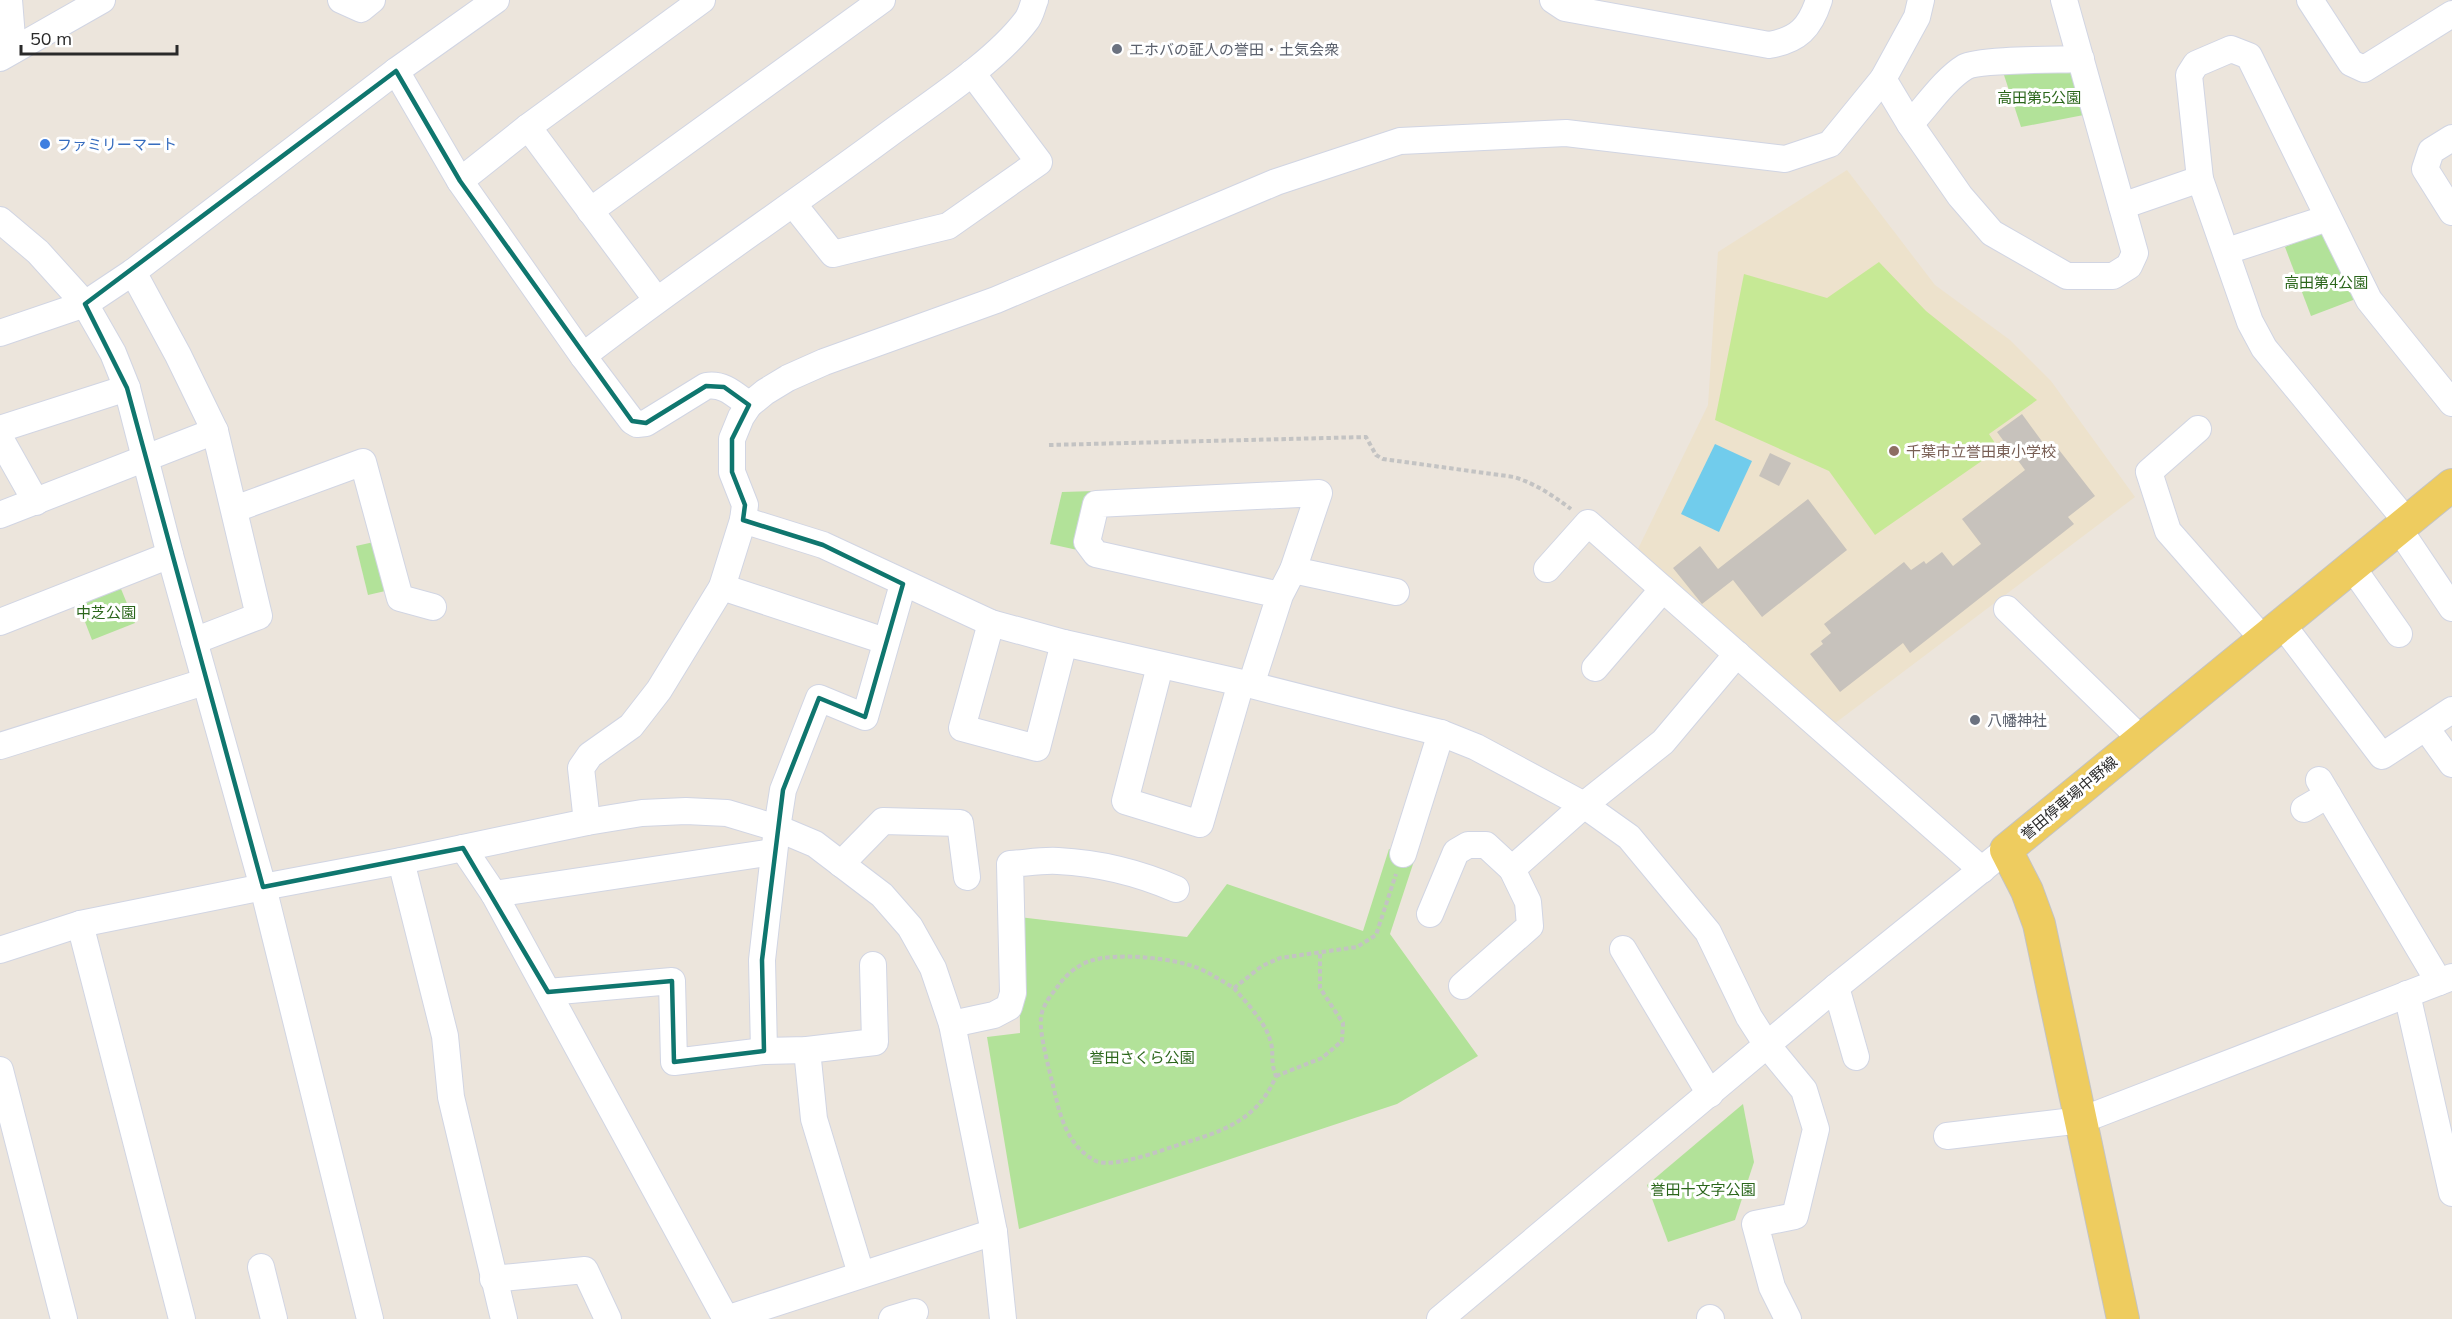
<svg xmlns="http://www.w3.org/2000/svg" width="2452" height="1319" font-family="Mulish,'Noto Sans JP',sans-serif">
	<rect width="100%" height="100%" fill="#ece5dc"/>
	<!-- education -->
	<polygon fill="#ede2cc" points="1847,170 1935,285 2010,340 2051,381 2135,497 1834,724 1637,551 1708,405 1718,252"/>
	<!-- green -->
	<g fill="#b2e299">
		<polygon points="2068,69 2078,77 2089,114 2021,127 2003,72"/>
		<polygon points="2326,231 2361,297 2311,316 2285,247"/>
		<polygon points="1095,491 1082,551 1050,544 1062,492"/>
		<polygon points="383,540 394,589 368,595 356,546"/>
		<polygon points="119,584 135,623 92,640 77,601"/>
		<polygon points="1389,849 1415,858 1390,934 1478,1056 1397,1104 1019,1229 987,1037 1020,1033 1019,917 1187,937 1227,884 1363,931"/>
		<polygon points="1743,1104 1754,1162 1735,1220 1668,1242 1647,1185"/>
	</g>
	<!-- pitch -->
	<polygon fill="#c6e995" points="1879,262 1926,311 2037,400 1989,434 1999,449 1875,535 1829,471 1715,420 1744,274 1827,298"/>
	<!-- water -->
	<polygon fill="#71ccec" points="1715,444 1752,461 1719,532 1681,514"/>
	<!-- building -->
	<g fill="#c7c2bc">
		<polygon points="2022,414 2049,451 2056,446 2095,496 2068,517 2074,524 1910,653 1903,643 1840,692 1810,654 1823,644 1821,641 1831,633 1824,624 1904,562 1911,570 1924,561 1926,564 1942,552 1953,566 1981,544 1962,519 2025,470 1997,432"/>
		<polygon points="1770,453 1791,463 1779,486 1759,476"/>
		<polygon points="1808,499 1847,550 1762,617 1733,580 1702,604 1673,568 1700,546 1718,569"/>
	</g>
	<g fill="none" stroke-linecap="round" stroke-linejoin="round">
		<!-- minor casing -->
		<g stroke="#d1d5e3" stroke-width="28">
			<g id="minor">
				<polyline points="9,0 13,50"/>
				<polyline points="341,0 361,9 372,0"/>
				<path d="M1553 0 1565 8 1769 45C1798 40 1810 28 1819 0"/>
				<polyline points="2310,0 2351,63 2364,69 2452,14"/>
				<polyline points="0,58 102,0"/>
				<path d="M396 71 460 181 583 356 632 421 637 424 646 423 706 386C724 383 735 395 749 405"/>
				<polyline points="1883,79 1910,124 1960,196 1992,233 2067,276 2113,276 2129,266 2135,253 2064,0"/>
				<path d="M1910 124C1927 106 1944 80 1965 67 1979 59 2060 60 2081 59"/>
				<polyline points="528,127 656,299"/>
				<polyline points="2452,138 2431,151 2425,169 2452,212"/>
				<polyline points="460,181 528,127 702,0"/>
				<polyline points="794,205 833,254 948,226 1039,162 972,73"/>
				<polyline points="2122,206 2200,179"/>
				<polyline points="590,211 882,0"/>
				<polyline points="0,220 38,252 85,304 113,353 127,388 170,555 263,887 370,1319"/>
				<polyline points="2227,251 2328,218"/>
				<polyline points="133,272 178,355 215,431 259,616 194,641"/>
				<polyline points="0,333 85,304 133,272 396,71 496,0"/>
				<path d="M583 356C682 279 788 209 889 134 931 103 995 62 1026 21 1031 15 1032 7 1035 0"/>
				<polyline points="0,429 127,388"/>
				<polyline points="2198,429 2149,472 2168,531 2263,639"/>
				<polyline points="0,438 36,502"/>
				<polyline points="235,509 363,462 400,598 433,607"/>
				<polyline points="0,515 215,431"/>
				<polyline points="743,520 823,545 991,623 1064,643 1251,685 1441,733 1476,747 1584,805 1629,837 1708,932 1749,1017 1767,1045 1804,1090 1816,1129 1795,1216 1755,1224 1772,1287 1788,1319"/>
				<polyline points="2407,522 2264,348 2250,322 2200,179 2189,75 2196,64 2231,49 2249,56 2369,300 2452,403"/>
				<polyline points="2399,529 2452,608"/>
				<polyline points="2352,567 2399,634"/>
				<polyline points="1547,569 1588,523 1982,870"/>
				<polyline points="1293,570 1396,592"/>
				<polyline points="722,587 885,641"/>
				<polyline points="2007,609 2141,739"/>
				<polyline points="0,622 170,555"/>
				<polyline points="991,623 962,728 1037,748 1064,643"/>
				<polyline points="2282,624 2382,756 2452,710"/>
				<polyline points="1160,666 1125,801 1200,824 1241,683"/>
				<polyline points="1595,668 1663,589"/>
				<polyline points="1251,685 1280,595 1293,570 1319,493 1096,504 1087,542 1096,554 1280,595"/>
				<polyline points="2426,728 2452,764"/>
				<polyline points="0,746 204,682"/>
				<polyline points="2319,780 2439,982"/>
				<polyline points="2304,809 2328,795"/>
				<polyline points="587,822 581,768 590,755 631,726 659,690 722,587 743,520 745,505 732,472 732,439 741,417 749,405 765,392 788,378 824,362 996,300 1276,182 1400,141 1566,133 1785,159 1830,144 1883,79 1917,17 1921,0"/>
				<polyline points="463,848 494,894 726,1319"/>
				<polyline points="1403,854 1441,733"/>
				<polyline points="401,861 445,1036 451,1097 504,1319"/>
				<polyline points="841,864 883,821 960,823 967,877"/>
				<polyline points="494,894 773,852"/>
				<polyline points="1430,914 1456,852 1468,845 1486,845 1512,869"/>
				<polyline points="80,924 182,1319"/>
				<polyline points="1623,949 1710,1094"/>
				<polyline points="0,950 80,924 263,887 401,861 587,822 642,813 686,811 727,813 777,828 815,844 882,895 910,927 933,968 952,1024 994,1232 1003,1319"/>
				<polyline points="1462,986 1530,926 1528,902 1512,869 1584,805 1663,742 1737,654"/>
				<polyline points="1836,987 1856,1057"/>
				<polyline points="548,992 672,981 674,1062 764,1051 807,1050 875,1042 873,965"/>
				<polyline points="2407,994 2452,1193"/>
				<path d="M952 1024 994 1015 1009 1007 1013 993 1010 864C1026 863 1042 860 1058 861 1098 863 1139 873 1176 889"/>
				<polyline points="807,1050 814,1119 861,1274"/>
				<polyline points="764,1051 762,960 777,828 783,790 819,698 865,717 903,584"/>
				<polyline points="0,1070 64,1319"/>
				<polyline points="1947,1136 2082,1120 2452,977"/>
				<polyline points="261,1267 274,1319"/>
				<polyline points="493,1279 585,1270 608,1319"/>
				<polyline points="1710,1318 1711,1319"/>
				<polyline points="726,1319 994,1232"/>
				<polyline points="892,1319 915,1312"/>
				<polyline points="1440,1319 1836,987 2006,850"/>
			</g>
		</g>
		<!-- major casing -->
		<g stroke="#c3c3c3" stroke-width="34">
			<polyline id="major" points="2123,1319 2039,924 2027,891 2006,850 2452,485"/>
		</g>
		<!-- path -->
		<g stroke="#c3c3c3" stroke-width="4" stroke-dasharray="4.5 3" stroke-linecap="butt">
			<path d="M1049 445 1366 437 1376 455 1383 459 1514 477C1536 484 1552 495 1571 509"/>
			<path d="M1234 988C1247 1004 1266 1022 1271 1043 1274 1055 1270 1061 1276 1076 1259 1118 1225 1131 1184 1143 1165 1149 1114 1169 1096 1161 1068 1147 1060 1117 1054 1089 1050 1073 1039 1033 1041 1018 1042 1006 1051 995 1058 986 1065 976 1077 965 1090 961 1115 952 1174 958 1198 968 1210 973 1222 981 1234 988L1262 966 1280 958 1357 947 1376 935 1396 874"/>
			<polyline points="1276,1076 1322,1058 1342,1041 1343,1023 1320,988 1320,952"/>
		</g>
		<!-- minor -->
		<use href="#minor" stroke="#fff" stroke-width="26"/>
		<!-- major -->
		<use href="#major" stroke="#eecc5f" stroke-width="32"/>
	</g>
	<!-- marked area -->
	<path fill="none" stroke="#0f766e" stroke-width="4.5" stroke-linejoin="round" d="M396 71 460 181 632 421 646 423 706 386 724 387 749 405 732 439V472L745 505 743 520 823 545 903 584 865 717 819 698 783 790 762 960 764 1051 674 1062 672 981 548 992 463 848 263 887 127 388 85 304Z"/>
	<!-- markers -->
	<g fill="#6b7280" stroke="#fff" stroke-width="2">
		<circle cx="1117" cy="49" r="6"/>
		<circle cx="1975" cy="720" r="6"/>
	</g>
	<circle fill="#3f7fe0" stroke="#fff" stroke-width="2" cx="45" cy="144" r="6"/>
	<circle fill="#8d6e63" stroke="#fff" stroke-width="2" cx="1894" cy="451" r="6"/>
	<g text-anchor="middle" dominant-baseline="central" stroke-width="6" stroke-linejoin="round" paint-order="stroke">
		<!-- worship labels -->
		<g font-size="15" fill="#5b616d" stroke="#fff" text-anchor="start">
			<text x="1129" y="49">エホバの証人の誉田・土気会衆</text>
			<text x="1987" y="720">八幡神社</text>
		</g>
		<!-- park labels -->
		<g font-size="15" fill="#2b661b" stroke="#fff">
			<text x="2039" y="97">高田第5公園</text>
			<text x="2326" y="282">高田第4公園</text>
			<text x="106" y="612">中芝公園</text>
			<text x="1142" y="1057">誉田さくら公園</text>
			<text x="1703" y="1189">誉田十文字公園</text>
		</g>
		<!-- shop labels -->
		<g font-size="15" fill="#366cbe" stroke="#fff" text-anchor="start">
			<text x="57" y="144">ファミリーマート</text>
		</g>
		<!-- education labels -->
		<g font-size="15" fill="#785e54" stroke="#fff" text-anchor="start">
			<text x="1906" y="451">千葉市立誉田東小学校</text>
		</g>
		<!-- street labels -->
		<g font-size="15" fill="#2a2a2a" stroke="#fff">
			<text transform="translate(2069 798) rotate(-40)">誉田停車場中野線</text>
		</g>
	</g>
	<!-- scale -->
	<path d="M21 45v9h156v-9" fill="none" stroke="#2a2a2a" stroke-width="3"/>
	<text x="30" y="45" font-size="18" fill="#2a2a2a" stroke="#ffffff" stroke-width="4.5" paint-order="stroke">50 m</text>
</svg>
